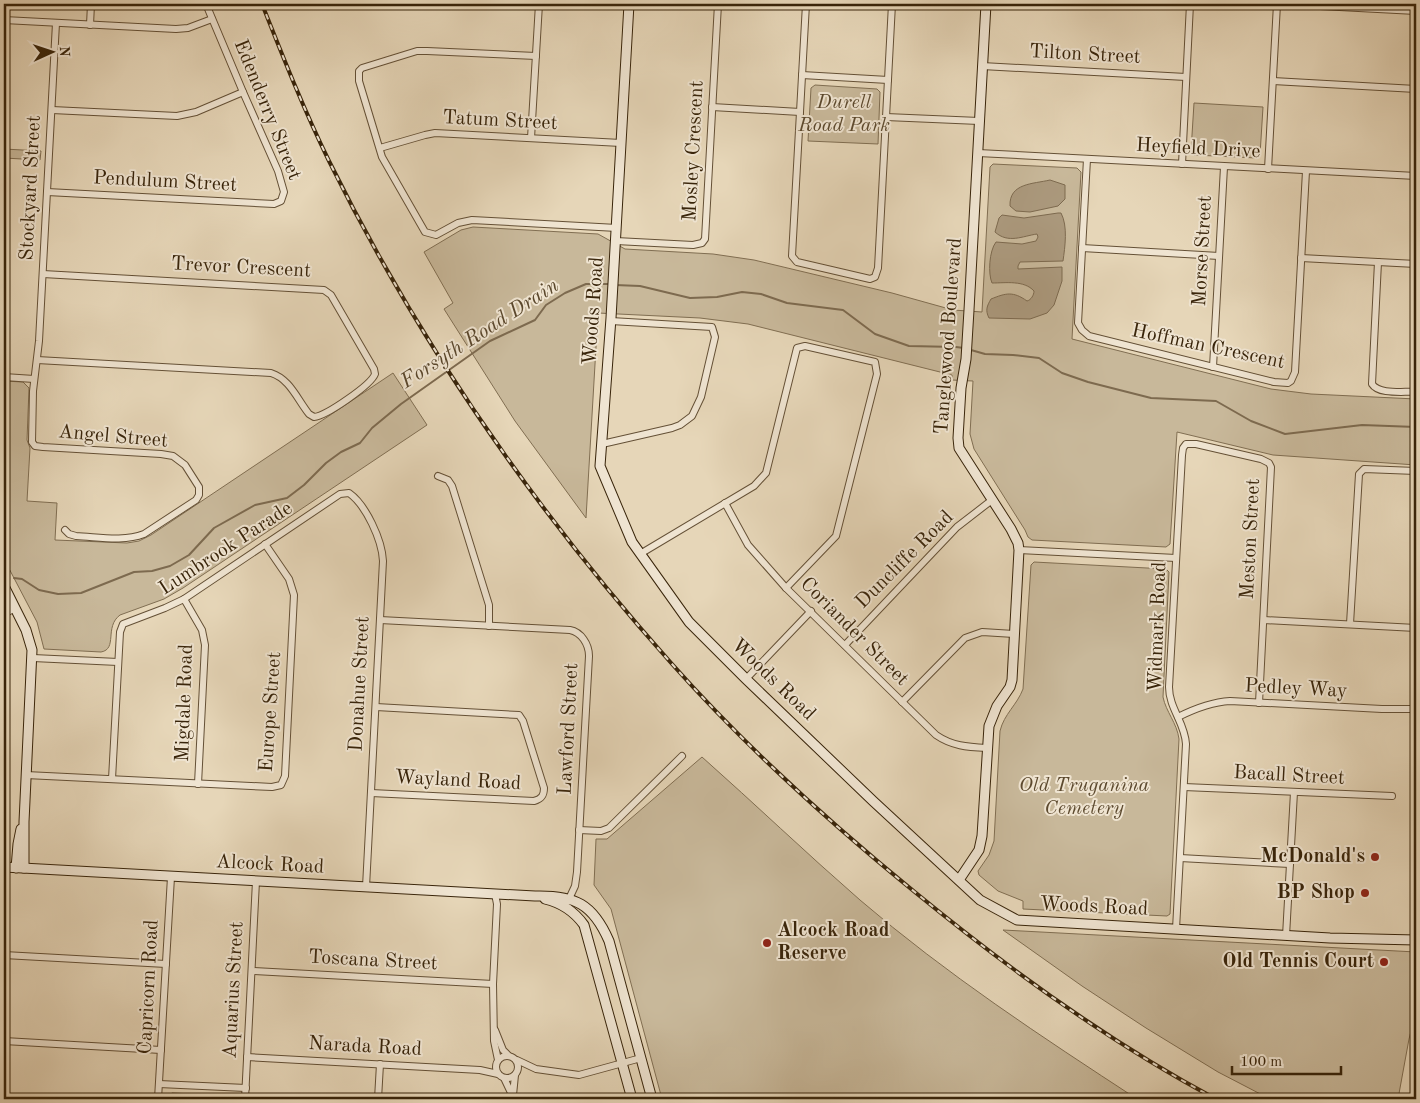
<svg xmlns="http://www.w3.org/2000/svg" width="1420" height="1103" font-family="'Old Standard TT',serif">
	<rect width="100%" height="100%" fill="#e6d6b8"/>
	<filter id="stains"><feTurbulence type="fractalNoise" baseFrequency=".004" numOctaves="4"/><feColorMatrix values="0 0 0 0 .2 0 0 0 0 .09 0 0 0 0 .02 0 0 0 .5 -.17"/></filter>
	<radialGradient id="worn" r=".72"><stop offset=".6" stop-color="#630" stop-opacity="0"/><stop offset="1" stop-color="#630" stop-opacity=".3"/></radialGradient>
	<!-- green -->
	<g fill="#c8b89a" stroke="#806e52">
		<polygon points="815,85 877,89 880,92 878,144 808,141 811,88"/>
		<polygon points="1194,103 1263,107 1260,155 1257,158 1194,155 1191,151"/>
		<polygon points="4,149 41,151 40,160 4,158"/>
		<polygon points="993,164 1077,168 1081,172 1072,339 1271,389 1311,394 1416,399 1416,465 1273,455 1177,432 1170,544 1166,547 1032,540 1028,537 1025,530 974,449 970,434 973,381 952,380 952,375 748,324 700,318 598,313 586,518 515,421 444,309 453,303 424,252 461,230 473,227 598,234 625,249 713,254 754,260 892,293 953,310 982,312 990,167"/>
		<path d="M393 373 427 425 183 588 164 599 120 615C104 627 118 649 101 652L44 649 37 622 4 559V381L23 382 29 388 27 440 30 448 27 501 57 503 55 540 127 543 139 541 151 535Z"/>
		<path d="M1034 562 1166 569 1169 572 1163 697C1166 712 1177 723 1179 739L1170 914 1167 916 1023 909V901L998 891 979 875 978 871 989 855 994 841 1000 731C1004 714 1017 705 1023 689L1031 565Z"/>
		<path d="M702 757C755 804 806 853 860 900 946 974 1042 1037 1137 1099H662L611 909 594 885 596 839H607Z"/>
		<polygon points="1003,930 1416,952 1416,1012 1409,1039 1398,1099 1270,1099 1218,1072 1146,1028 1082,986"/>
		<polygon points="172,1093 233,1096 237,1099 168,1099 168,1096"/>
	</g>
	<!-- water -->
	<g fill="#ab997d" stroke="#7d6a4f">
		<path d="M1050 180 1065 185V199L1058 206 1030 212 1016 211 1010 206C1009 183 1033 184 1050 180Z"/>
		<path d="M1058 213H1061C1068 226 1065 247 1063 261L1020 262 1018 266V269L1062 267V281L1054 305 1047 313 1030 319 989 318C985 310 987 306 991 299 1006 293 1013 291 1027 301 1031 300 1034 295 1034 291 1024 280 1006 283 992 283 988 274 989 251 996 242L1022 244 1036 241 1038 237 1037 234C1023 236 1008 244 995 232L999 218 1002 215 1024 218Z"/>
	</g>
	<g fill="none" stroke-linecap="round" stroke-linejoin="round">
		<!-- stream -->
		<g stroke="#7d6a4f" stroke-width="2">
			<polyline points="615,285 640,286 690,298 717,297 742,292 761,294 787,303 843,310 875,334 909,346 956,347 964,348"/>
			<polyline points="971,350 985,354 1013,355 1039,358 1062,373 1088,382 1151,398 1216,401 1251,421 1285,434 1362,425 1416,427"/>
			<polyline points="14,578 22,579 39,590 58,594 81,593 134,572 152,571 170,566 189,555 214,528 255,505 287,498 304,485 326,463 341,452 360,443 372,428 401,404 490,341 535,320 546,305 565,293 586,284 610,284"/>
		</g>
		<!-- street casing -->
		<g stroke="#645036" stroke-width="8">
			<g id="street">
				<polyline points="806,4 792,256 797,262 870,279 875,277 878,268 892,4"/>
				<polyline points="1282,4 1416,11"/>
				<polyline points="4,12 4,4"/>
				<polyline points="4,20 176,29 188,28 212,19"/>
				<path d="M56 23 39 341 33 391 32 442 35 446 43 447 161 454 173 456 185 465 199 487V495L196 500 144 534C123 542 99 537 76 536L69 534 65 530"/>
				<polyline points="90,25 91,4"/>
				<polyline points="536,56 427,51 417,51 362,68 359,71 359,81 382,157 425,232 436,235 458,223 472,220 617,228"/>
				<polyline points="982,66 1186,77"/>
				<polyline points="802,75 888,80"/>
				<polyline points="1273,81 1416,89"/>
				<polyline points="712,107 800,112"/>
				<polyline points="52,110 177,116 196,112 243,92"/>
				<polyline points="886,117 979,121"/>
				<polyline points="531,138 539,4"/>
				<polyline points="380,148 425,135 435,133 621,143"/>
				<polyline points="978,153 1416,176"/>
				<polyline points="1087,159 1078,323 1082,330 1089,336 1274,382 1288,383 1291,381 1295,372 1306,171"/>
				<polyline points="1182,164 1190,4"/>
				<polyline points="1268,169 1277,4"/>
				<polyline points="47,192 274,204 281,201 284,192 278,171 243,92 206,4"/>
				<polyline points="616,241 693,245 702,243 705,239 718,4"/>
				<polyline points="1082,248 1219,256"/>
				<polyline points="1301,258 1416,264"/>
				<path d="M1378 262 1372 384C1379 395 1404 391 1416 392"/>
				<path d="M37 360 271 373C290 379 297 399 309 414L314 417C326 416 371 385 375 374L374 369 331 295 324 290 43 274"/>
				<polyline points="1213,367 1224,167"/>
				<polyline points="4,377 34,379"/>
				<polyline points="602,444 672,428 680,425 692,416 701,397 715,337 712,327 611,321"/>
				<polyline points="438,476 448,480 452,486 489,605 489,626"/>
				<path d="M725 503 748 545 786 588 936 735C952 746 967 747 987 748"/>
				<polyline points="1019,550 1176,558"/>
				<polyline points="640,554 754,486 766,473 797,348 805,346 875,362 877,374 836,536 786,588"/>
				<polyline points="184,599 202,630 205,645 198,784"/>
				<polyline points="4,614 15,608"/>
				<path d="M380 620 570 630C581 632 589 644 589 656L577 872 575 886 568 901"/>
				<polyline points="1264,620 1416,628"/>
				<polyline points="1350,624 1359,474 1364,469 1416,471"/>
				<polyline points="845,645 957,527 992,500"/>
				<polyline points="33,658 118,662"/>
				<polyline points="746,679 811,611"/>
				<polyline points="902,702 965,638 982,632 1014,634"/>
				<path d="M1178 717C1194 709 1212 702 1230 701L1382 709H1416"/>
				<polyline points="26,775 272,787 281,785 285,776 294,595 289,579 265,544"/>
				<path d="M112 779 120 632 123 624 165 608 184 599 340 494 349 493C366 505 382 540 383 561L366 887"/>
				<polyline points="1184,787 1392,796"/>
				<path d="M371 793 534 801C542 799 544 795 544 788L523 721 519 715 376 707"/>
				<polyline points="579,830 601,831 609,828 682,756"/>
				<polyline points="1180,858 1290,864"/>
				<polyline points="495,894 497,904 493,984 494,1041 498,1060"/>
				<path d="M1176 929 1186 744C1185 723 1169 708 1169 687L1182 455 1183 448 1186 444H1196L1261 459 1269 463 1271 467 1259 703"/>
				<polyline points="1286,936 1294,792"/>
				<polyline points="4,955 166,964"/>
				<polyline points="252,971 493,984"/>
				<polyline points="4,1002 6,955"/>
				<polyline points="495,1030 503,1050 508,1055"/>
				<polyline points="4,1041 161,1050"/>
				<circle cx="507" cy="1067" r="11"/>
				<polyline points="247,1057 480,1070 498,1074"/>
				<polyline points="517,1060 536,1069 579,1075 641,1058"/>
				<polyline points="504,1078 514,1099"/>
				<polyline points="159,1084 246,1088"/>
				<polyline points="513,1095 515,1075"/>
				<polyline points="158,1099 171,877"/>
				<polyline points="245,1099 256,881"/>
				<polyline points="378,1099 380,1064"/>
			</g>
		</g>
		<!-- secondary casing -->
		<g stroke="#38240a" stroke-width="11">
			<g id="secondary">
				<polyline points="629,4 611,318 600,466 632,542 689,622 746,679 873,801 980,900 1017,920 1330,938 1416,940"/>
				<polyline points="4,586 26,630 32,650 24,822 24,868"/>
				<path d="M4 867 535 896C575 895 593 904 609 941L652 1099"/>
				<polyline points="16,868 18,844 21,829"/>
				<polyline points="959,880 979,850 982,836 989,726 997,706 1010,687 1012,680 1019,550 1018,543 1011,529 959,448 958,438 961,388 966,359 969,310 986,4"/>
				<path d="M545 899C562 903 574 911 584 925L632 1099"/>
			</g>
		</g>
		<!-- street -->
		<use href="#street" stroke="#efe4d1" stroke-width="6"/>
		<!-- secondary -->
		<use href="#secondary" stroke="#efe4d1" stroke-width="9"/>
		<!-- rail casing -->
		<g stroke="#38240a" stroke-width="4">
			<path id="rail" d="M262 4C283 57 304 110 329 161 419 343 537 513 672 664 746 747 830 823 916 893 1010 970 1109 1042 1216 1099"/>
		</g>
		<!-- rail -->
		<use href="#rail" stroke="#efe4d1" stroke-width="2" stroke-dasharray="5.5" stroke-linecap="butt"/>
	</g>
	<!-- markers -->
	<g fill="#8f2418" stroke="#efe4d1" stroke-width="2">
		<circle cx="1375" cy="857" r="5"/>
		<circle cx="1365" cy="893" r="5"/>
		<circle cx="767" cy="943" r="5"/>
		<circle cx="1384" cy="962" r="5"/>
	</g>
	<g text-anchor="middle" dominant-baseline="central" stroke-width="4" stroke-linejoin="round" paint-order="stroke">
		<!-- street labels -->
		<g font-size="20" fill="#38240a" stroke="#efe4d1">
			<text transform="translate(1085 55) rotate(3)">Tilton Street</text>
			<text transform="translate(267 110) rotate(68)">Edenderry Street</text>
			<text transform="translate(500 121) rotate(3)">Tatum Street</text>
			<text transform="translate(1198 149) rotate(3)">Heyfield Drive</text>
			<text transform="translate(694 151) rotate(-87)">Mosley Crescent</text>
			<text transform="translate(165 182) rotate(3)">Pendulum Street</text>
			<text transform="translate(31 188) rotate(-87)">Stockyard Street</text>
			<text transform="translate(1203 251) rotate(-87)">Morse Street</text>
			<text transform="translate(241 268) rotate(3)">Trevor Crescent</text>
			<text transform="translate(594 311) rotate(-86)">Woods Road</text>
			<text transform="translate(949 336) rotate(-86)">Tanglewood Boulevard</text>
			<text transform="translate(1208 347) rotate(12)">Hoffman Crescent</text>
			<text transform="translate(113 437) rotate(5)">Angel Street</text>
			<text transform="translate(1251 539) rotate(-87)">Meston Street</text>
			<text transform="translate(226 549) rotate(-33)">Lumbrook Parade</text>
			<text transform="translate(905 560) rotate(-45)">Duncliffe Road</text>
			<text transform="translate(1158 627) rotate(-88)">Widmark Road</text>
			<text transform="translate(854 632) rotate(45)">Coriander Street</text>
			<text transform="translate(773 680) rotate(44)">Woods Road</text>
			<text transform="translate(360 684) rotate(-87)">Donahue Street</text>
			<text transform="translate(1296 689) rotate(3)">Pedley Way</text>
			<text transform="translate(185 703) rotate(-88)">Migdale Road</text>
			<text transform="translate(271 712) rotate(-86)">Europe Street</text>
			<text transform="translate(569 729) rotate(-87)">Lawford Street</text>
			<text transform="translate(1289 776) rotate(3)">Bacall Street</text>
			<text transform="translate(458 781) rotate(3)">Wayland Road</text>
			<text transform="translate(270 865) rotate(3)">Alcock Road</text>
			<text transform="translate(1094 907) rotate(3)">Woods Road</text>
			<text transform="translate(373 961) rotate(3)">Toscana Street</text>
			<text transform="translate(149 987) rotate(-87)">Capricorn Road</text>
			<text transform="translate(234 990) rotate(-87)">Aquarius Street</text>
			<text transform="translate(365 1047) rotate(3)">Narada Road</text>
		</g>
		<!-- park labels -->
		<g font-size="20" font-style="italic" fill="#5c492e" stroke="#efe4d1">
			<text x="844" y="103">Durell<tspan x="844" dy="23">Road Park</tspan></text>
			<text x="1084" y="786">Old Truganina<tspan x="1084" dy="23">Cemetery</tspan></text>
		</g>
		<!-- poi labels -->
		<g font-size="20" font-weight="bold" fill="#38240a" stroke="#efe4d1" text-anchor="end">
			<text x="1365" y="857">McDonald's</text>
			<text x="1355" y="893">BP Shop</text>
			<text x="777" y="931" text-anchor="start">Alcock Road<tspan x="777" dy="23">Reserve</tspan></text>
			<text x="1374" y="962">Old Tennis Court</text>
		</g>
		<!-- water labels -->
		<g font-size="21" font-style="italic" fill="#5a472c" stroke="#efe4d1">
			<text transform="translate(480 334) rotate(-33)">Forsyth Road Drain</text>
		</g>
	</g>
	<!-- margin -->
	<rect width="1420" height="1103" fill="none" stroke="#e6d6b8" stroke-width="20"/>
	<rect x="5" y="5" width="1410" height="1093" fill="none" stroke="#38240a" stroke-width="2.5"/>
	<rect x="10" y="10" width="1400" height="1083" fill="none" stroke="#38240a"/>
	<!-- north arrow -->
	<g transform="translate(52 52) rotate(87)" stroke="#efe4d1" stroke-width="4" paint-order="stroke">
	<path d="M0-4L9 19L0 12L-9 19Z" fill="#38240a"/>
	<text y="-8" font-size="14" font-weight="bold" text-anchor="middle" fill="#38240a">N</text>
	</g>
	<!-- scale -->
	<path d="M1232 1066v8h109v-8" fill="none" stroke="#38240a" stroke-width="2.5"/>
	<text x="1240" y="1066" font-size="15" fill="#38240a" stroke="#efe4d1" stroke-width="4" paint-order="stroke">100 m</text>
	<rect width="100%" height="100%" filter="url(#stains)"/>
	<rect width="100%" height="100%" fill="url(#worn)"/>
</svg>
